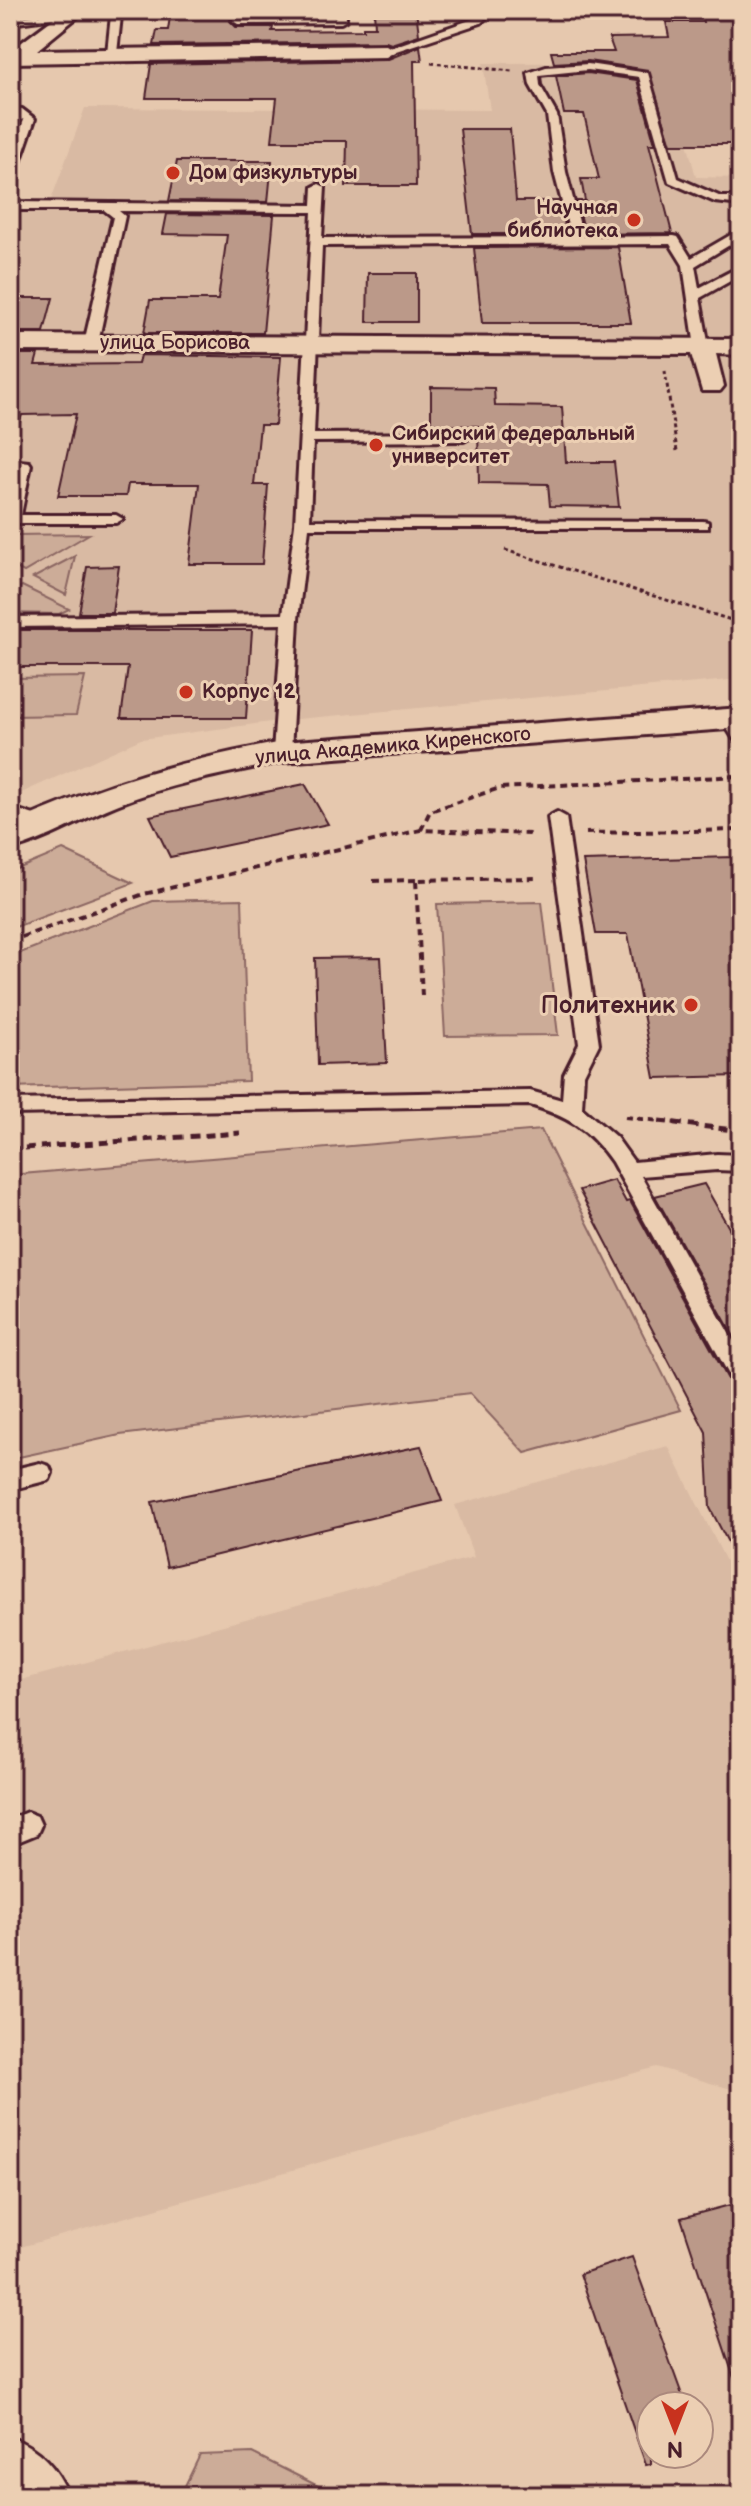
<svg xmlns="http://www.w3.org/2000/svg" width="751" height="2506" font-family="'Balsamiq Sans',sans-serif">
	<rect width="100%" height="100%" fill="#e6c8ae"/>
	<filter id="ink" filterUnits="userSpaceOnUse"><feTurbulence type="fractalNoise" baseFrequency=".0125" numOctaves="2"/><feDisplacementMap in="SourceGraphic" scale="16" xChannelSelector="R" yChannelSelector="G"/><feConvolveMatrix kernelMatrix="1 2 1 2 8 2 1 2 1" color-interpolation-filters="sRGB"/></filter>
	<g filter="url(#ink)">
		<!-- built -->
		<g fill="#d9baa3">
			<polygon points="666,62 696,177 741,178 741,679 286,720 141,739 10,798 10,211 47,211 85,108 490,110 483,63"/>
			<polygon points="668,1446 741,1591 741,2086 731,2089 656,2067 10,2250 10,1683 474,1557 455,1505"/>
		</g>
		<!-- green -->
		<g fill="#ccac98" stroke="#8b6662" stroke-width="2">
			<polygon points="89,534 24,572 10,565 10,539 14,535"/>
			<polygon points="75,556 66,595 33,578"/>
			<polygon points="22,586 69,609 59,614 10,613 10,593"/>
			<polygon points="85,677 76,715 10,716 10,678"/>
			<polygon points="63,850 133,883 10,929 10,872"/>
			<polygon points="242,899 248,1081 10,1088 10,957 153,901"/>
			<polygon points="542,902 558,1035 445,1036 437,904"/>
			<polygon points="541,1130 681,1410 525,1453 470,1393 120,1435 10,1459 10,1175"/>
			<polygon points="252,2453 338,2496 180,2496 200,2455"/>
		</g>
		<!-- building -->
		<g fill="#bb9989" stroke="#4a1f2b" stroke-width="2">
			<polygon points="171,10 231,10 230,21 236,27 273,27 272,31 363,30 363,27 375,27 374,10 416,10 419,35 391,44 386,42 154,45 157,30 168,30"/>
			<polygon points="701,10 741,10 741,144 671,144 648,70 588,61 554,63 551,52 614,52 609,38 669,37 666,22 703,22"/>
			<polygon points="420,46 422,61 414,61 416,186 346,186 347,141 272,141 277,98 146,98 151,64 386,60"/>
			<polygon points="588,73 637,80 655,144 649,144 672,233 585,234 577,201 585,201 581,179 599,179 584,114 564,114 556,76"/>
			<polygon points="460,129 510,129 516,201 559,201 567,234 472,234"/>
			<polygon points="177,161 272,161 268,202 169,201"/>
			<polygon points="167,214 274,215 263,333 144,333 150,300 218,300 227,235 163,234"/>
			<polygon points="618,247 631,323 482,323 474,248"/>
			<polygon points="368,273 417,273 417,322 367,322"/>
			<polygon points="10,298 53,298 44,332 10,332"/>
			<polygon points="10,354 38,354 35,365 138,364 140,355 281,357 275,425 260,425 254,485 268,485 262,564 189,564 199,484 128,484 126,496 58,496 76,414 22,415 20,421 10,419"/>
			<polygon points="431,387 494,388 495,406 562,407 566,462 614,462 619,507 550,506 548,484 479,483 478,426 431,425"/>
			<polygon points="119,566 112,613 79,613 87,567"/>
			<polygon points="10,630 252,630 246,718 121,718 128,667 10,667"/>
			<polygon points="305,784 328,824 170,857 150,816"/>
			<polygon points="733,857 741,889 741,1076 655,1078 628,934 596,934 583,861"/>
			<polygon points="381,957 387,1063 318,1065 315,958"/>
			<polygon points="614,1180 626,1202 630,1201 730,1383 741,1388 741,1567 710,1508 706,1432 579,1190"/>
			<polygon points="704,1184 741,1249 741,1349 655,1196"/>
			<polygon points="421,1446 442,1501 167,1567 152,1502"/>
			<polygon points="730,2205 741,2236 741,2380 735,2381 681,2218"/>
			<polygon points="632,2257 686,2406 651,2406 651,2464 646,2465 580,2274"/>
		</g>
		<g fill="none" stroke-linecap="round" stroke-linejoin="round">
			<!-- lane casing -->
			<g stroke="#4a1f2b" stroke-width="6">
				<g id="lane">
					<polygon points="115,10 126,10 121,16 117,53 112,56 107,53 111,15"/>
					<polygon points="234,10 244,10 243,18 336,17 336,10 346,10 346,20 341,23 238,24 233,21"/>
					<polygon points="482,10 493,10 481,23 390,53 381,51 473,19"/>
					<polygon points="59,12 62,17 10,24 10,18"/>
					<polygon points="588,64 648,73 678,178 721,197 741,197 741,205 715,202 669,182 639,77 588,70 539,75 540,85 557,115 566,172 583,237 674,236 678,237 691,258 741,229 741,238 695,266 699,288 741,266 741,275 700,298 709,347 702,351 695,347 683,265 670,244 322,246 314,434 464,433 471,437 464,441 313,442 310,520 703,521 708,522 708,528 309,528 298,619 291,752 282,757 273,752 282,624 10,627 10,617 283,614 295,524 312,212 119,211 125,216 98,343 91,347 84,343 113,217 104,210 10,210 10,202 312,205 313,187 319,184 325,187 322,238 571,237 554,172 547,115 530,85 528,73 546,67"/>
					<polygon points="10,108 22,109 35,119 16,174 10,177 10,158 24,120 10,114"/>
					<polygon points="10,460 29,462 31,465 21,515 116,515 123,519 116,523 10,523 10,498 16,469 10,468"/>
					<polygon points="729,714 735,715 741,724 741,742 735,741 721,719"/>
					<polygon points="10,807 49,820 52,824 43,829 10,818"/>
					<path d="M557 812 566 817 599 1044 584 1074 582 1108 616 1137 634 1162 717 1154 741 1155V1171L717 1170 641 1176 741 1355V1385L733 1382 612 1162C589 1129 567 1116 530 1105L10 1114V1100L530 1091 562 1100 564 1074 579 1044 548 817Z"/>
					<polygon points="40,1463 49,1466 52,1473 49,1480 10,1490 10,1470"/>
					<polygon points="27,1812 37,1816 41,1825 37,1834 10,1845 10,1819"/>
				</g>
			</g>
			<!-- street casing -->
			<g stroke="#4a1f2b" stroke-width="6">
				<g id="street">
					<polygon points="65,10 86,10 37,50 386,45 396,51 386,57 10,63 10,51"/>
					<polygon points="10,335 741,339 741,355 716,354 724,386 720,391 702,391 691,354 10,351"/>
					<path d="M10 2437C40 2449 56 2466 69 2496H10Z"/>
				</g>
			</g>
			<!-- secondary casing -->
			<g stroke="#4a1f2b" stroke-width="6">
				<path id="secondary" d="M741 708V728L282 762C227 773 172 783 119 804 83 818 48 840 10 850V825C102 783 183 760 282 742Z"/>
			</g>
			<!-- path-far2 -->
			<g stroke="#4a1f2b" stroke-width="3" stroke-dasharray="4 3" stroke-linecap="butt">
				<polyline points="431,63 512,71"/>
				<polyline points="665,371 677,451"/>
				<polyline points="505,550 741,623"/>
			</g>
			<!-- path-far1 -->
			<g stroke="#4a1f2b" stroke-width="4" stroke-dasharray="7 5" stroke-linecap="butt">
				<polyline points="421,830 430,811 500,788 741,776"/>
				<polyline points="586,833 741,830"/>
				<polyline points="373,881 416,880"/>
				<polyline points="10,941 144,894 421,830 532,834"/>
				<polyline points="422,996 416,880 537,878"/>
				<polyline points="625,1117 676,1123"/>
			</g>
			<!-- path -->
			<g stroke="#4a1f2b" stroke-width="5" stroke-dasharray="9 6" stroke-linecap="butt">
				<polyline points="659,1121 741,1131"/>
				<polyline points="10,1149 240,1133"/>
			</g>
			<!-- lane -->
			<use href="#lane" fill="#eccfb3" fill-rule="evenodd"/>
			<!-- street -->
			<use href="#street" fill="#eccfb3" fill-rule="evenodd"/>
			<!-- secondary -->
			<use href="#secondary" fill="#eccfb3" fill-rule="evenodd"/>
		</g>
	</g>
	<!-- markers -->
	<g fill="#c8321e" stroke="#eccfb3" stroke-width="3">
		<circle cx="173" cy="173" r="8"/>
		<circle cx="634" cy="220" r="8"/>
		<circle cx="376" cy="445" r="8"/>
		<circle cx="186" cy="692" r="8"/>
		<circle cx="691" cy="1005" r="8"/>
	</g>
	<g text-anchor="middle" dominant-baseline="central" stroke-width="6" stroke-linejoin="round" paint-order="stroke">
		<!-- far-poi labels -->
		<g font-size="20" font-weight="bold" fill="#4a1f2b" stroke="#eccfb3" text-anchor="start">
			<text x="189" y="173">Дом физкультуры</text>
			<text x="618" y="208" text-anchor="end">Научная<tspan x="618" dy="23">библиотека</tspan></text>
			<text x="392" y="434">Сибирский федеральный<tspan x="392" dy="23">университет</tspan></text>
			<text x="202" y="692">Корпус 12</text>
		</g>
		<!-- far-street labels -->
		<g font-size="20" fill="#4a1f2b" stroke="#eccfb3">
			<text x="175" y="343">улица Борисова</text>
			<text transform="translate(393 746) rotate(-5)">улица Академика Киренского</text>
		</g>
		<!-- poi labels -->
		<g font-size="24" font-weight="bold" fill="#4a1f2b" stroke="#eccfb3" text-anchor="end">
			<text x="675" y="1005">Политехник</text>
		</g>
	</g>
	<!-- margin -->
	<rect width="751" height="2506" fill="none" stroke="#eccfb3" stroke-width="40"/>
	<rect x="20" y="20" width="711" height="2466" fill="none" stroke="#4a1f2b" stroke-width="3" filter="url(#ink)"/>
	<!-- north arrow -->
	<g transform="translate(675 2430) rotate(180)"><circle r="38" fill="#eccfb3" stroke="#ab897d" stroke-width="2"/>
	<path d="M0-6L14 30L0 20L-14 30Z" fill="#c8321e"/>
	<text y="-12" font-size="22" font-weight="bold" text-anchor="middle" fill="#4a1f2b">N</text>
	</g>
</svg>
